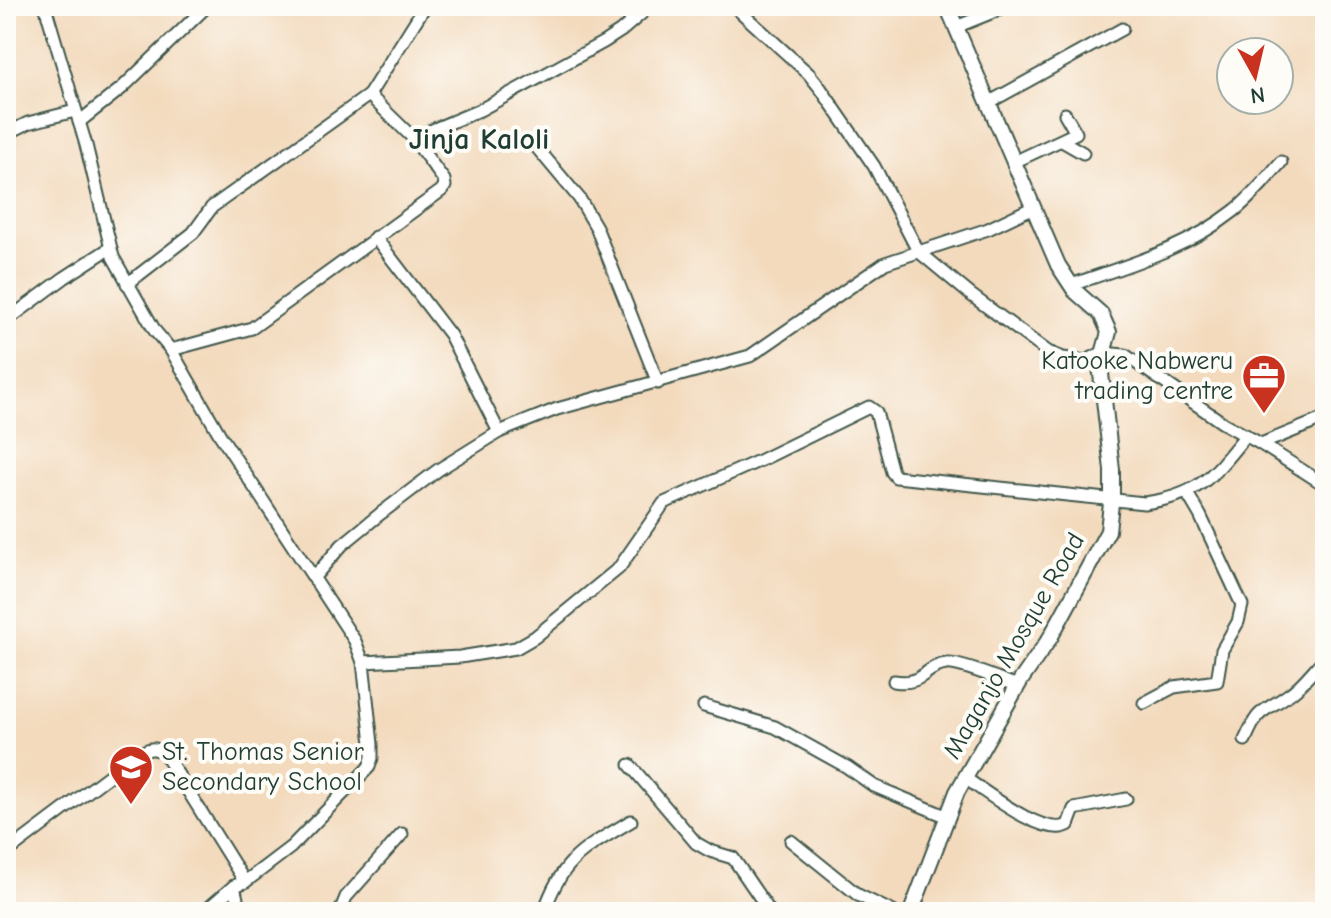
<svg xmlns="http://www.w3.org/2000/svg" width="1331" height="918" font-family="'Comic Neue',sans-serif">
	<rect width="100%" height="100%" fill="#fdfcf7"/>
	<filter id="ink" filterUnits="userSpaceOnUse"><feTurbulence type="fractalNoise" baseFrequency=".0125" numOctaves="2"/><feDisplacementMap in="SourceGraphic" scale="16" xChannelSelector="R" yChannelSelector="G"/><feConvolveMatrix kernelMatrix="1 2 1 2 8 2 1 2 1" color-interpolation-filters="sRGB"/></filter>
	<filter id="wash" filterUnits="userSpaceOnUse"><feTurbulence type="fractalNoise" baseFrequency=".006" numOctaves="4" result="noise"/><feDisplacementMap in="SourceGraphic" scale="32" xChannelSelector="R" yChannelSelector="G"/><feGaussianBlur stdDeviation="1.8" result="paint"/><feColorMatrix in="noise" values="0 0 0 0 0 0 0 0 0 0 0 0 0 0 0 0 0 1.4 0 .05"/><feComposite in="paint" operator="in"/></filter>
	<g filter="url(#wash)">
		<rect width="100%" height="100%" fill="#f3dabd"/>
	</g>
	<g filter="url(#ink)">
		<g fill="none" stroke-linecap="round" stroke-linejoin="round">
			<!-- minor casing -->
			<g stroke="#3f5549" stroke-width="15">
				<g id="minor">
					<polyline points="45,6 86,145 113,257 155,331 171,350 220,435 355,641 363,662 372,744 372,758 369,767 291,847 245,882 234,886 204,912"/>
					<polyline points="734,6 809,74 821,89 874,166 918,251 971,295 1048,352 1063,358 1086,361 1102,353 1125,355 1223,423 1261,444 1325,418"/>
					<polyline points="956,27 1008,6"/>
					<polyline points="369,95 425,6"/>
					<polyline points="988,103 1122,29"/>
					<polyline points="79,122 122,88 207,6"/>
					<polyline points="6,134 28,123 75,111"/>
					<polyline points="1062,141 1083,153"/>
					<polyline points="538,149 579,198 596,227 658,383"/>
					<polyline points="1014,162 1076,133 1065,114"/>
					<polyline points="375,237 450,335 499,432"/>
					<polyline points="127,284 193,233 212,207 369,95 413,138 480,110 604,42 621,31 650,6"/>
					<path d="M1071 285C1128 265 1186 249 1234 211 1252 197 1266 179 1281 162"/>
					<polyline points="6,321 64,278 110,248"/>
					<polyline points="171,350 252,328 441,191 445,186 444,180 413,138"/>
					<polyline points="1261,444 1325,485"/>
					<polyline points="314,577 342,545 380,514 438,470 499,432 557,409 750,356 885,263 988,229 1034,207"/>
					<path d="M363 662 460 657 516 648 535 637 619 568 664 503 761 460 869 407 876 412 892 472 896 477 1144 503C1199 496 1212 477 1246 435"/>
					<path d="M894 681C924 686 923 667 946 664 959 662 1003 681 1018 686"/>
					<polyline points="1144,703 1174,687 1217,681 1222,650 1238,622 1242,605 1200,515 1187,493"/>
					<polyline points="704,706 775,727 847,767 874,786 948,817"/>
					<path d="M1245 740C1260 706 1260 715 1288 695 1302 686 1313 670 1325 658"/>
					<polyline points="630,765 696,843 710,851 733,858 770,912"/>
					<path d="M965 778C986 792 1044 838 1068 825L1074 809 1126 799"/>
					<polyline points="791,841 858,895 893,912"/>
					<path d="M6 853 131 759C143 752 152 743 165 754L245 882"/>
					<polyline points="234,886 240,912"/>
					<polyline points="340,912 346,897 402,834"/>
					<path d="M544 912C562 858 585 849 631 821"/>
				</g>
			</g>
			<!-- tertiary casing -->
			<g stroke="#3f5549" stroke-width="18">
				<polyline id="tertiary" points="911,912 957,792 1021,680 1050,638 1108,531 1112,494 1112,470 1100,365 1109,332 1101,314 1075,291 1058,265 947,6"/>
			</g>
			<!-- minor -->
			<use href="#minor" stroke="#fff" stroke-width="11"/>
			<!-- tertiary -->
			<use href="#tertiary" stroke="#fff" stroke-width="14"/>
		</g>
	</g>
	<!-- icons -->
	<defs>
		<g id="office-pin" transform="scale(2.3)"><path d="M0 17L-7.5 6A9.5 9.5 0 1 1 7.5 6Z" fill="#c8321e" stroke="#fdfcf7"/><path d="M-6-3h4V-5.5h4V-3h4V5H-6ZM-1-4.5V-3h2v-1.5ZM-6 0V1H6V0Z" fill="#fff"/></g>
		<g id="school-pin" transform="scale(2.3)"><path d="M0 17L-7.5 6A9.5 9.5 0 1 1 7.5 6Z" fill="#c8321e" stroke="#fdfcf7"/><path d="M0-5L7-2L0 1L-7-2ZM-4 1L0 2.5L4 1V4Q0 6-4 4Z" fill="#fff"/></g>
	</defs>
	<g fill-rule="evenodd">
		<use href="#office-pin" x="1264" y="376"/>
		<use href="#school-pin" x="131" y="767"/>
	</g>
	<g text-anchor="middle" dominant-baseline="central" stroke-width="8" stroke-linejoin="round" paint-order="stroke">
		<!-- poi labels -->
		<g font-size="26" fill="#1f3d34" stroke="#fdfcf7" text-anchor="end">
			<text x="1233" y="361">Katooke Nabweru<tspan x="1233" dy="30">trading centre</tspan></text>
			<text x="162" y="752" text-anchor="start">St. Thomas Senior<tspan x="162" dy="30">Secondary School</tspan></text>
		</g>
		<!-- street labels -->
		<g font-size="26" fill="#1f3d34" stroke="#fdfcf7">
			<text transform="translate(1014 646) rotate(-60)">Maganjo Mosque Road</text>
		</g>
		<!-- quarter labels -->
		<g font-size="30" font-weight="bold" fill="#1f3d34" stroke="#fdfcf7">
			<text x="479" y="139">Jinja Kaloli</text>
		</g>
	</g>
	<!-- margin -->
	<rect width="1331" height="918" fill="none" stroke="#fdfcf7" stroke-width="32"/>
	<!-- north arrow -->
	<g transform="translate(1255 76) rotate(172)"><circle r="38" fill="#fdfcf7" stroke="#a4b0a9" stroke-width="2"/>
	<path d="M0-6L14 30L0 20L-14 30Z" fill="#c8321e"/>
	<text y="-12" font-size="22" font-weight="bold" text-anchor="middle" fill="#1f3d34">N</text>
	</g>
</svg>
